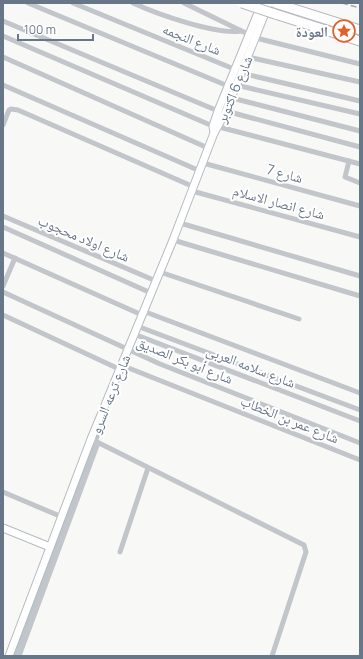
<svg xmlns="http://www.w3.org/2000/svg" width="363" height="659" font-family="Manrope,'Noto Naskh Arabic',sans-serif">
	<rect width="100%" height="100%" fill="#f8f9f6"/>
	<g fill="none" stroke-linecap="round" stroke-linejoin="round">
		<!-- canal -->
		<g stroke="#bcc6cc" stroke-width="5">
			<polyline points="96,439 107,410"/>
			<polyline points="14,656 94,446"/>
		</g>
		<!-- secondary casing -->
		<g stroke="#b6bbc0" stroke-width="9">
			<g id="secondary">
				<polyline points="214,133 213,126 218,111 262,3"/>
				<polyline points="3,528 50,547"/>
				<polyline points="9,656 91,439 173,240 214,133 226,111 269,3"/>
			</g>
		</g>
		<!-- highway casing -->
		<g stroke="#b7babe" stroke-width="11">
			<g id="highway">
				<polyline points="275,3 360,30"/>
				<polyline points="275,14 360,41"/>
			</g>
		</g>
		<!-- street -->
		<g stroke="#c2c5ca" stroke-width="5">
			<polyline points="28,3 228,86"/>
			<polyline points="73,3 234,69"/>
			<path d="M133 3C157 14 216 35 241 31"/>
			<polyline points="184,3 256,38 360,64"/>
			<polyline points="3,21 218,111"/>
			<polyline points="3,36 215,127"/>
			<polyline points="3,57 208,148"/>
			<polyline points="248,57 360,82"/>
			<polyline points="241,73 360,101"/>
			<polyline points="3,85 200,171"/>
			<polyline points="236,85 360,114"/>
			<polyline points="232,98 360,131"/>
			<polyline points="226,111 360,147"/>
			<polyline points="3,125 9,110 11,109 18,110 194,187"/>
			<polyline points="219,127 360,164"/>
			<polyline points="349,161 345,177 360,183"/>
			<polyline points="203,163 360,206"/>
			<polyline points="192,191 360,237"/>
			<polyline points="3,216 156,281"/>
			<polyline points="180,223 360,276"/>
			<polyline points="3,227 151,293"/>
			<polyline points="173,240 360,296"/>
			<polyline points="3,253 142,315"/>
			<polyline points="160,272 299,319"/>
			<polyline points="3,286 15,258"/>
			<polyline points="3,292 160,364 360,443"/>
			<polyline points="143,311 360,393"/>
			<polyline points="3,315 119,369"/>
			<polyline points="137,326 360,410"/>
			<polyline points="134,334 360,421"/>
			<polyline points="121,365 360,460"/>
			<polyline points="91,439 304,545 306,552 272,656"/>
			<polyline points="3,492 62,517"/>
			<polyline points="120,552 148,468"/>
			<polyline points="19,656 98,443"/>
		</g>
		<!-- secondary -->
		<use href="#secondary" stroke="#fff" stroke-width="7"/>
		<!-- highway -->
		<use href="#highway" stroke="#fff" stroke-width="9"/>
		<!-- rail -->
		<polyline stroke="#a5aab1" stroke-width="1.5" stroke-dasharray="6 3" stroke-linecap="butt" points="342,3 360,8"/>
		<!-- highway-bridge casing -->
		<g stroke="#b7babe" stroke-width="11" stroke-linecap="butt">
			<polyline id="highway-bridge" points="242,3 275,14"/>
		</g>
		<!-- highway-bridge -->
		<use href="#highway-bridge" stroke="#fff" stroke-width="9"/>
	</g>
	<!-- icons -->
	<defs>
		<g id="sight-ring" transform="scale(1.15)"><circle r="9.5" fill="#fff" stroke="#e3622b" stroke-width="1.5"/><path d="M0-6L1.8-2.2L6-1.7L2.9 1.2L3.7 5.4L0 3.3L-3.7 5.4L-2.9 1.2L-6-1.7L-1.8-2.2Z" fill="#e3622b"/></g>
	</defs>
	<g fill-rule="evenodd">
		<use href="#sight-ring" x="344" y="31"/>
	</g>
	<g text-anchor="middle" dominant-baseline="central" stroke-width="4" stroke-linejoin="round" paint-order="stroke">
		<!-- poi labels -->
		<g font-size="14" font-weight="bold" fill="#687787" stroke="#fff" text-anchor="end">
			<text x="328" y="31">العودة</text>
		</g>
		<!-- street labels -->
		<g font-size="14" fill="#687787" stroke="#fff">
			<text transform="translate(192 39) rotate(22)">شارع النجمه</text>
			<text transform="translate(234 89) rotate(-67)">شارع 6 اكتوبر</text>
			<text transform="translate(285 173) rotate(15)">شارع 7</text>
			<text transform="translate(279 202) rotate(15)">شارع انصار الاسلام</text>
			<text transform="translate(84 238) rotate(23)">شارع اولاد محجوب</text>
			<text transform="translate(185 360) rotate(22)">شارع أبو بكر الصديق</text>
			<text transform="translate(251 366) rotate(21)">شارع سلامه العربى</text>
			<text transform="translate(110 394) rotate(-68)">شارع ترعه السرو</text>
			<text transform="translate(290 419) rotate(22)">شارع عمر بن الخطاب</text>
		</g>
	</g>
	<!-- border -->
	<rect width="363" height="659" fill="none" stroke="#687787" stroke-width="8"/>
	<!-- scale -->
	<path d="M18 34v6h75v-6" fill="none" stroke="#687787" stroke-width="2"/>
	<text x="24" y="34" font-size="12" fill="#687787" stroke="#ffffff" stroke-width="3" paint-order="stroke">100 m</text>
</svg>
